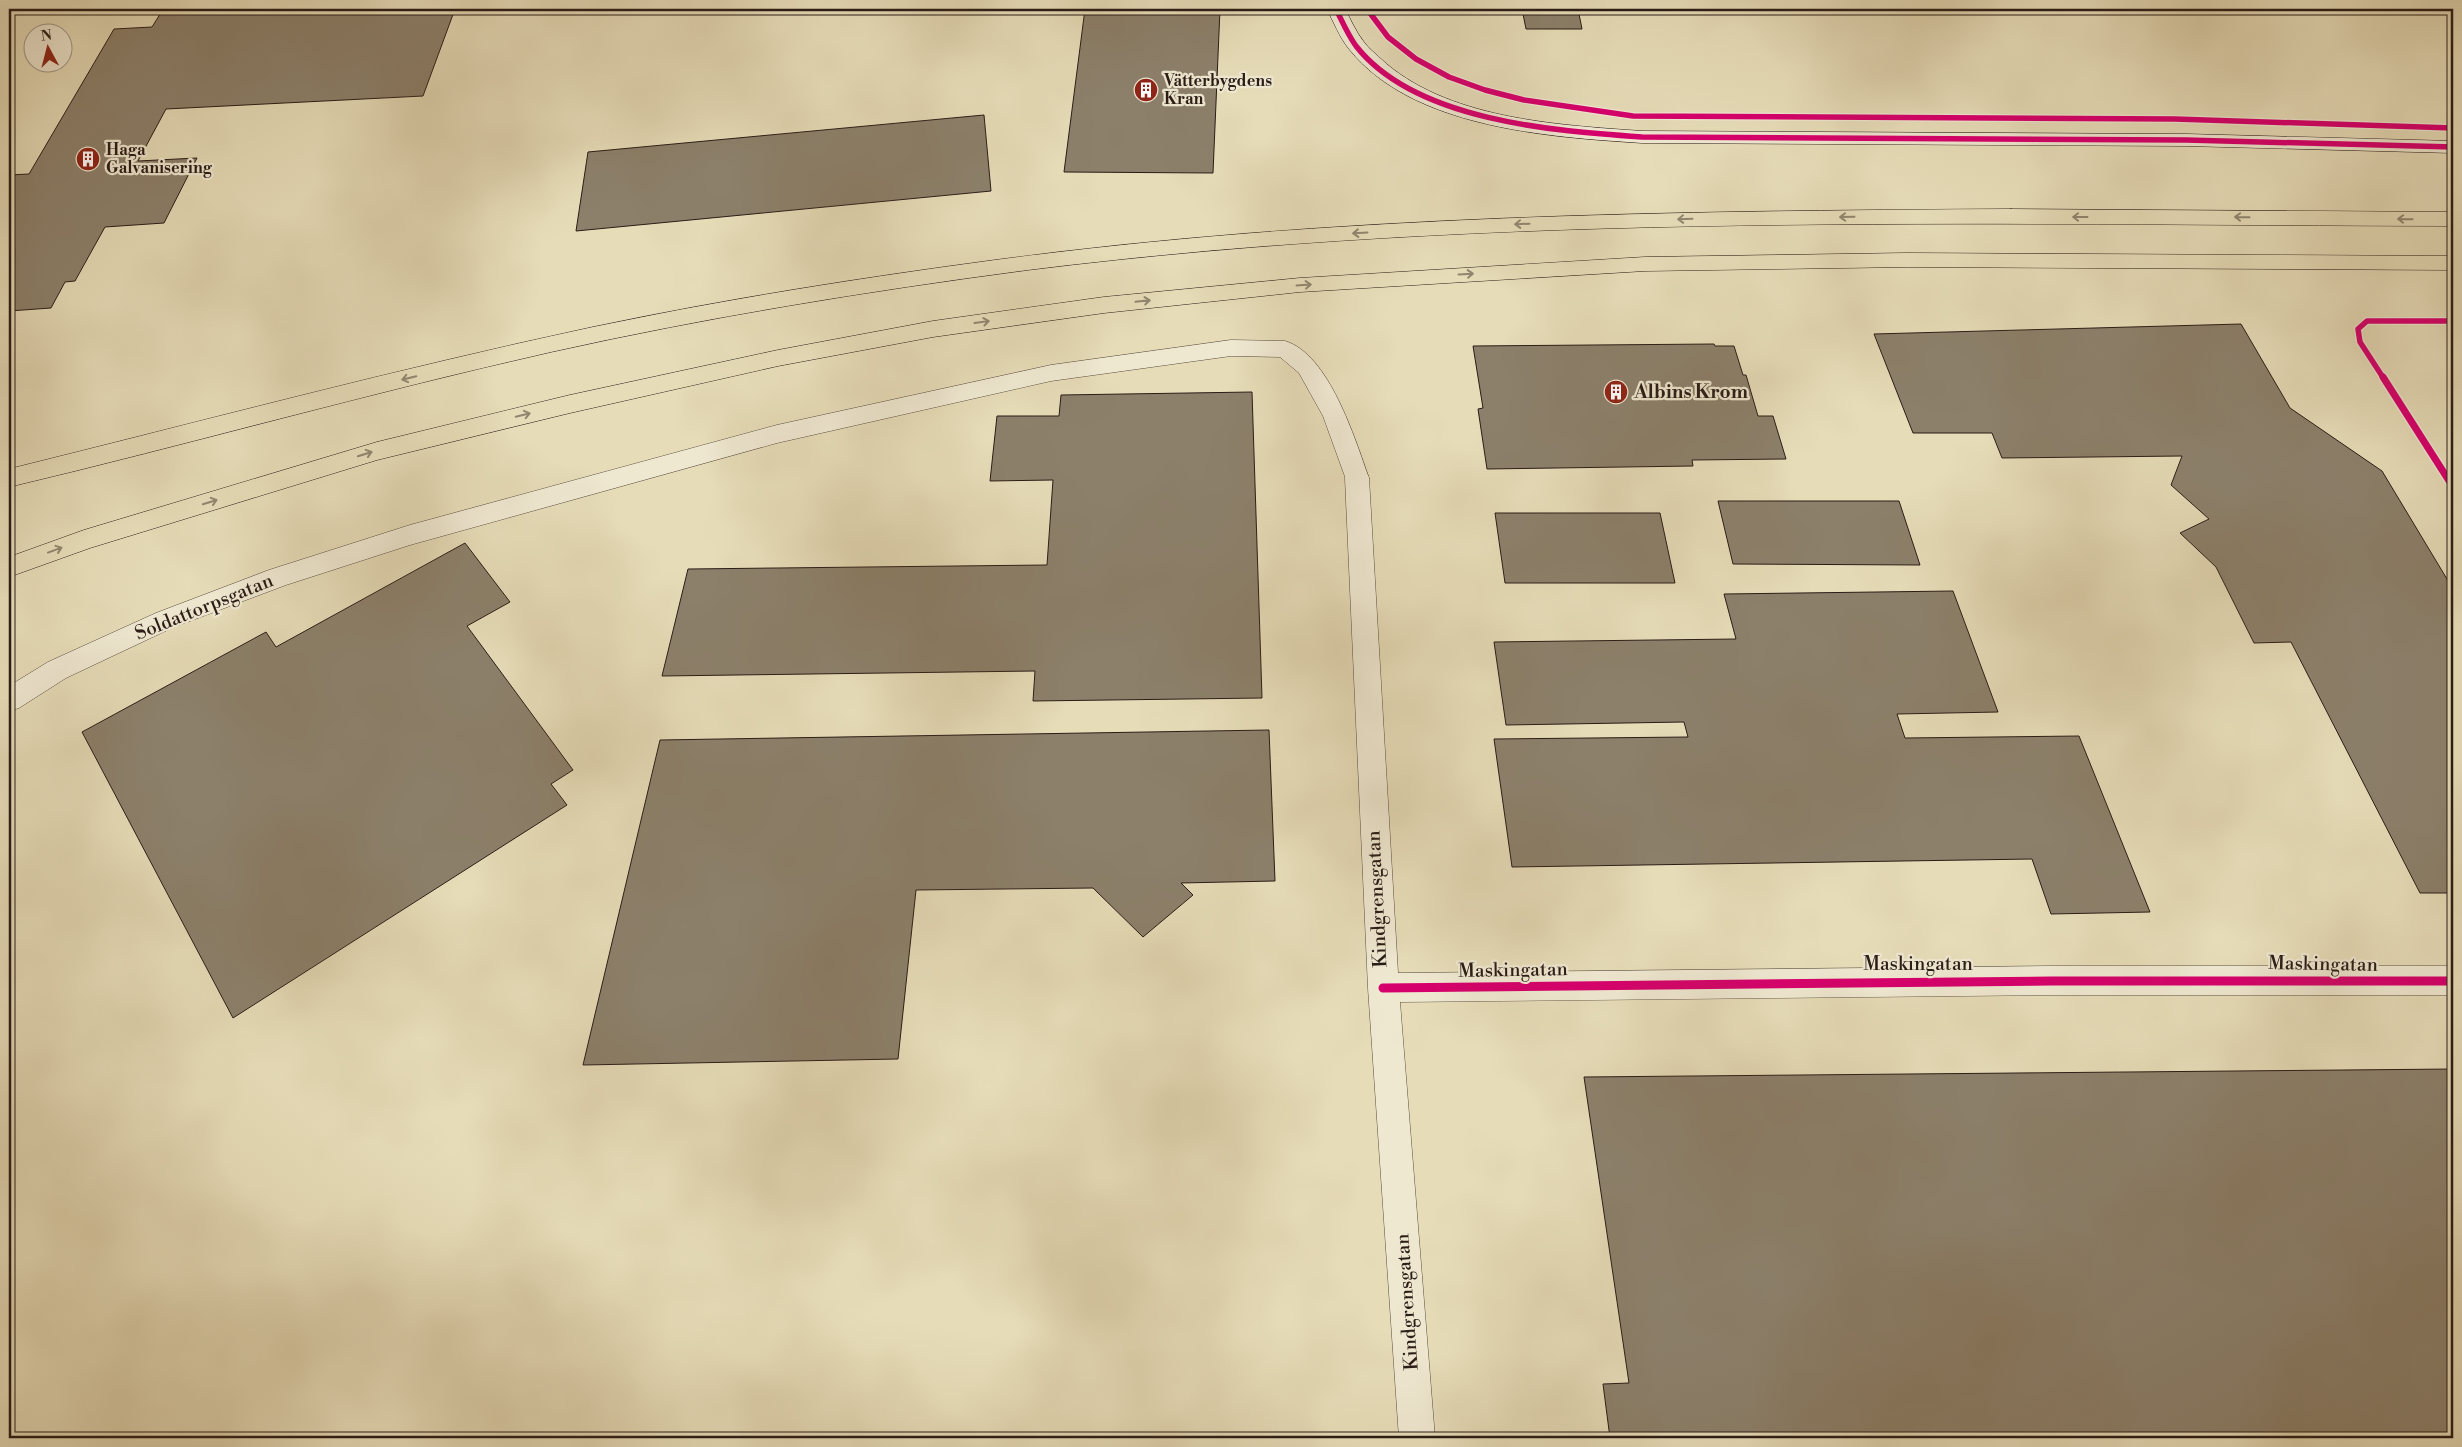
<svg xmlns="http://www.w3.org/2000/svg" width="2462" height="1447" font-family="'Libre Bodoni',serif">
	<rect width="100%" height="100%" fill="#e6dcb8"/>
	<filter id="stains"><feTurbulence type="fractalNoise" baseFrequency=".004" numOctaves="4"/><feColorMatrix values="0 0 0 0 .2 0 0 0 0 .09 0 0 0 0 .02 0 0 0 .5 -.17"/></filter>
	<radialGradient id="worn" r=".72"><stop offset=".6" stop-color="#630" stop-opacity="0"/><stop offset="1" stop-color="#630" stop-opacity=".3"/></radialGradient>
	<!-- building -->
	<g fill="#8c806b" stroke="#2a1c17">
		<polygon points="215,9 455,9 423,96 166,109 138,161 197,158 164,223 105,227 75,281 65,282 51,308 9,311 9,175 29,174 114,29 152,27 162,11"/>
		<polygon points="1085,9 1220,9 1213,173 1064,172"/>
		<polygon points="1522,9 1578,9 1582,29 1526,29"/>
		<polygon points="1668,9 1749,9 1750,12 1669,13"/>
		<polygon points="2328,9 2400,9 2404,13 2331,13"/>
		<polygon points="984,115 991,191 576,231 588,152"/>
		<polygon points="2241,324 2290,408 2382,471 2453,589 2453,893 2420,893 2291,642 2254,643 2216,567 2180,533 2209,519 2171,485 2182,456 2002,458 1992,433 1913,433 1874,334"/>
		<polygon points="1714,344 1715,346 1734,346 1743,375 1746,375 1758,416 1773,416 1786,459 1692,460 1693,466 1487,469 1478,409 1483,408 1473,346"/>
		<polygon points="1252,392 1262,698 1033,701 1035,671 662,676 688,569 1047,565 1053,480 990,481 997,416 1059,416 1061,395"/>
		<polygon points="1718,501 1899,501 1920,565 1733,564"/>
		<polygon points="1495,513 1660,513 1675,583 1505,583"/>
		<polygon points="465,543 510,602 467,626 573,770 551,784 567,805 233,1018 82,732 266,632 276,647"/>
		<polygon points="1953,591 1998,712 1897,714 1905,738 2079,736 2150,912 2051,914 2032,859 1512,867 1494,739 1688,737 1684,722 1506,725 1494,642 1736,639 1724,594"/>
		<polygon points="1269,730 1275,881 1181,883 1193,895 1143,937 1093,888 916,890 898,1059 583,1065 660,740"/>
		<polygon points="2453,1069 2453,1438 1610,1438 1603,1384 1629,1383 1584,1077"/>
	</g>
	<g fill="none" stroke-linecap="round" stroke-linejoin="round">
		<!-- lane casing -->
		<g stroke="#594c3f" stroke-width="1">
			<path id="lane" d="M1231 340 1285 341C1329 354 1355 439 1369 478L1366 485 1357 487 1348 485 1323 416 1299 373 1280 357 1231 356 1051 381 777 443 410 545 286 585 174 627 66 678 19 708 9 711V686L48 662 156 613 269 570 410 525 777 425 1051 365Z"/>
		</g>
		<!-- street casing -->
		<g stroke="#594c3f" stroke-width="1">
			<polygon id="street" points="1357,469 1366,471 1369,478 1398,973 2051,966 2453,966 2453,995 2051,995 1400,1002 1435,1438 1399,1438 1368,988 1345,478 1348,471"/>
		</g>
		<!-- secondary casing -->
		<g stroke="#2a1c17" stroke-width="1">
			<path id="secondary" d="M1327 9H1345C1351 20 1356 32 1364 42 1368 48 1375 53 1380 58 1445 119 1557 125 1642 131L2186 134 2453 141V153L2186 146 1642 143C1548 137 1412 128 1349 49 1340 38 1333 21 1327 9Z"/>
		</g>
		<!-- highway casing -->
		<g stroke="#2a1c17" stroke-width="1">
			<g id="highway">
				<path d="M2011 209 2453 212V226C1979 225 1500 211 1028 270 868 291 708 317 551 352 369 393 190 444 9 487V469C203 421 397 369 593 327 726 299 860 278 995 260 1331 215 1673 211 2011 209Z"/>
				<polygon points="1907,253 2453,256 2453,270 1907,267 1645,271 1300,292 1104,313 933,337 778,366 570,413 377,460 90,548 9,577 9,557 84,530 377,442 570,395 778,350 933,321 1104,297 1300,278 1645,257"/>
			</g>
		</g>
		<!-- lane -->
		<use href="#lane" fill="#efe8d1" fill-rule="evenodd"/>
		<!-- street -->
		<use href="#street" fill="#efe8d1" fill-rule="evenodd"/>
		<!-- secondary -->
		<use href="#secondary" fill="#efe8d1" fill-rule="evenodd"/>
		<!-- highway -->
		<use href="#highway" fill="#e6dcb8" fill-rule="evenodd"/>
		<!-- cycleway-far2 casing -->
		<g stroke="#efe8d1" stroke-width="8">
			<g id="cycleway-far2">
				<path d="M1336 9C1342 21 1348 35 1356 46 1415 121 1554 131 1642 137L2186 140 2453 147"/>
				<polyline points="1367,9 1388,37 1416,59 1449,77 1485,90 1524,100 1633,116 2175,119 2453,128"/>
				<polyline points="2384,379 2360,342 2358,329 2367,321 2453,321"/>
			</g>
		</g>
		<!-- cycleway-far1 casing -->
		<g stroke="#efe8d1" stroke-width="10">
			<polyline id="cycleway-far1" points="2383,377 2453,487"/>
		</g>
		<!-- cycleway casing -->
		<g stroke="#efe8d1" stroke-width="12">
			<polyline id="cycleway" points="1383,988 2051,981 2453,981"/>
		</g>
		<!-- cycleway-far2 -->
		<use href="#cycleway-far2" stroke="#d6006c" stroke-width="5.5"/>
		<!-- cycleway-far1 -->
		<use href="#cycleway-far1" stroke="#d6006c" stroke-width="7"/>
		<!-- cycleway -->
		<use href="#cycleway" stroke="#d6006c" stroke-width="9"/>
	</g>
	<!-- one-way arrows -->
	<defs><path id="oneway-shaft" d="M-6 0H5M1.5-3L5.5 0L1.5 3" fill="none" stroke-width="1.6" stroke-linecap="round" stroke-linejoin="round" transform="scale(1.25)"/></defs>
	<g stroke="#918670">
		<use href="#oneway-shaft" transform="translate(1847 217) rotate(179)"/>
		<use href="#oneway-shaft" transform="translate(2080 217) rotate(180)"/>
		<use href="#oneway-shaft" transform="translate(2242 217) rotate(-179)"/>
		<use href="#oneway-shaft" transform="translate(1685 219) rotate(178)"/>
		<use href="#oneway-shaft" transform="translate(2405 219) rotate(-179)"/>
		<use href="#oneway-shaft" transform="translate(1522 224) rotate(178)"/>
		<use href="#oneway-shaft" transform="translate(1360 233) rotate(177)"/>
		<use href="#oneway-shaft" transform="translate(1466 274) rotate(-3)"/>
		<use href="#oneway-shaft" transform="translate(1304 285) rotate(-4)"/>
		<use href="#oneway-shaft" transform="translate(1143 301) rotate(-6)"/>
		<use href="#oneway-shaft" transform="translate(982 322) rotate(-8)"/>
		<use href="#oneway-shaft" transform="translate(409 378) rotate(166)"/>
		<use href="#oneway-shaft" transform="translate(523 415) rotate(-14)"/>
		<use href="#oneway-shaft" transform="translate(365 454) rotate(-17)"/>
		<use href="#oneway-shaft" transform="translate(210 502) rotate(-17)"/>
		<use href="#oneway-shaft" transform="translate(55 550) rotate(-20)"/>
	</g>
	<!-- icons -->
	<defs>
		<g id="building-disc" transform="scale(1.25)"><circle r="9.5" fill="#8f2418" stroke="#efe8d1"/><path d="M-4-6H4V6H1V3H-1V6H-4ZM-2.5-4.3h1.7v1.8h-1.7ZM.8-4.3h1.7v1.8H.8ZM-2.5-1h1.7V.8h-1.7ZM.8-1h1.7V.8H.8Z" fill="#fff"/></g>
	</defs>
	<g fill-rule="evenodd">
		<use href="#building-disc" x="1146" y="90"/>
		<use href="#building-disc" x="88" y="159"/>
		<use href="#building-disc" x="1616" y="392"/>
	</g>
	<g text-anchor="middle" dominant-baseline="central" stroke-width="4.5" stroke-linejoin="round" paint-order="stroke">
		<!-- far-poi labels -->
		<g font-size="16" font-weight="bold" fill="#2a1c17" stroke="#efe8d1" text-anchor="start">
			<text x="1164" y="81">Vätterbygdens<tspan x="1164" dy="18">Kran</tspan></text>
			<text x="106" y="150">Haga<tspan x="106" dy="18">Galvanisering</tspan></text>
		</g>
		<!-- poi labels -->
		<g font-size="19" font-weight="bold" fill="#2a1c17" stroke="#efe8d1" text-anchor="start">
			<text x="1634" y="392">Albins Krom</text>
		</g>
		<!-- street labels -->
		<g font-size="19" fill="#2a1c17" stroke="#efe8d1">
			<text transform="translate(204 607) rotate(-22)">Soldattorpsgatan</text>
			<text transform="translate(1377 899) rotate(-93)">Kindgrensgatan</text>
			<text x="1918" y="964">Maskingatan</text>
			<text transform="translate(2323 964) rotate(1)">Maskingatan</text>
			<text transform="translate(1513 970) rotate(-1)">Maskingatan</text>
			<text transform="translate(1407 1302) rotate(-94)">Kindgrensgatan</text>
		</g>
	</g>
	<!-- margin -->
	<rect width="2462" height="1447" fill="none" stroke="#e6dcb8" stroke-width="30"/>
	<rect x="10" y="10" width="2442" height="1427" fill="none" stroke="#2a1c17" stroke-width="2.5"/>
	<rect x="15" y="15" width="2432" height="1417" fill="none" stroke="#2a1c17"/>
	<!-- north arrow -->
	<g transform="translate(48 48) rotate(353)"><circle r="24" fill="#efe8d1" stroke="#a09687"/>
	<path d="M0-4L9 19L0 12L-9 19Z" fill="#8f2418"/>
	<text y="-8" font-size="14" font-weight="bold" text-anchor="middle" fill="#2a1c17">N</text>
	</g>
	<rect width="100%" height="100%" filter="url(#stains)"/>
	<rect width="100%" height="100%" fill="url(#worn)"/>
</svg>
